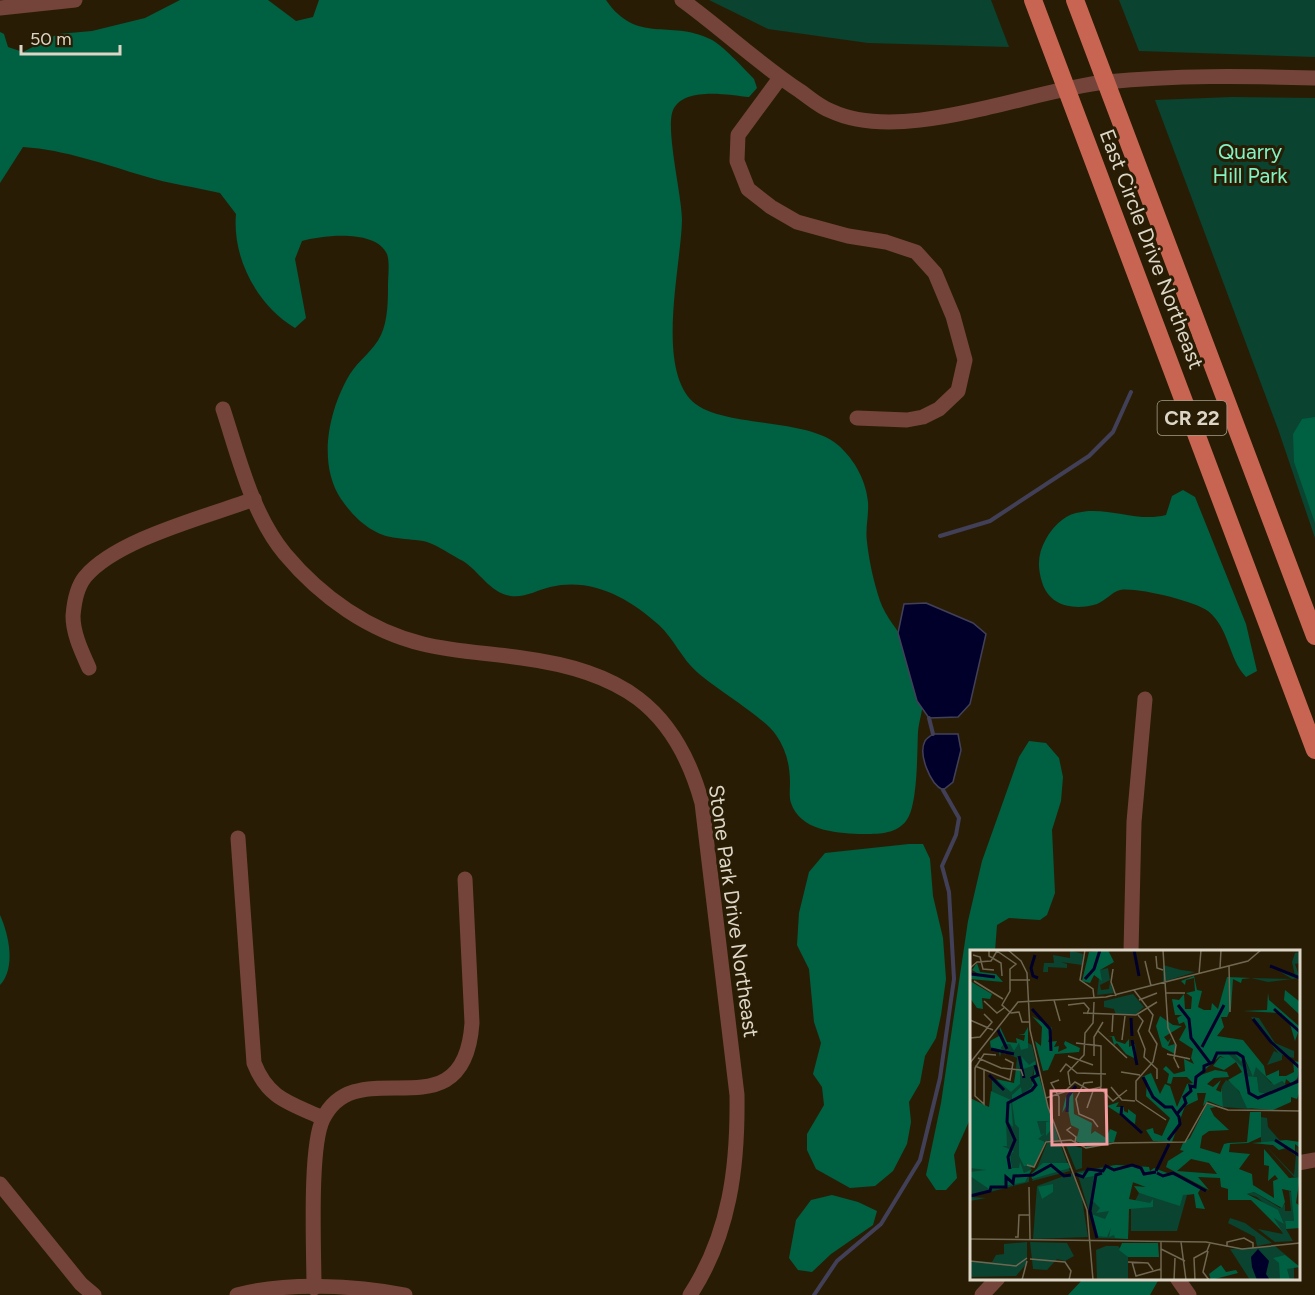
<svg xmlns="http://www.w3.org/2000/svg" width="1315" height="1295" font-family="Figtree,sans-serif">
	<rect width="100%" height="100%" fill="#281d04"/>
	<!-- green -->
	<g fill="#0a432f">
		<polygon points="709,0 991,0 1009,47 868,43 768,29"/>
		<polygon points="1119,0 1315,0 1315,57 1139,51"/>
		<polygon points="1232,97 1315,98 1315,538 1278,429 1155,100"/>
	</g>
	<!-- forest -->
	<g fill="#006042">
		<path d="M180 0H268L296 21 313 17 319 0H606C637 45 669 19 710 39 723 45 743 68 754 79L757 88 749 97C729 95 684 86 673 110 665 128 682 196 682 220 681 266 657 361 690 399 716 428 798 417 834 442 852 455 866 479 868 502 869 515 865 529 867 542 869 561 874 583 880 601 886 618 898 629 906 645 913 658 919 678 922 693 925 706 919 719 918 732 917 752 918 807 906 821 895 835 876 834 859 834 834 833 800 830 791 803 789 797 790 789 790 783 790 765 786 749 776 735 764 717 717 690 697 672 682 659 674 639 659 625 629 598 592 577 550 587 538 590 524 598 511 596 490 593 479 571 463 561 451 555 439 546 427 542 417 539 407 540 397 538 373 536 354 518 341 499 317 463 329 409 350 374 359 360 374 350 381 335 388 320 388 300 388 285 388 277 390 262 387 254 376 229 323 235 302 241L295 259 306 318 295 328C257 305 232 258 236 214L220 193C195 187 169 184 144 176 103 164 66 150 23 147L0 183V32L4 34 8 47 23 52 58 34 92 31 145 18Z"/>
		<polygon points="1315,417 1315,523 1294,462 1293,434 1302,419"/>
		<path d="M1183 490 1195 497 1246 624 1257 671 1246 677C1228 658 1230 629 1208 611 1194 601 1137 587 1120 590 1112 592 1105 601 1097 604 1074 611 1049 606 1042 582 1037 566 1038 553 1046 539 1052 528 1063 516 1076 513 1106 505 1137 523 1166 515L1172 496Z"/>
		<polygon points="1029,741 1046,743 1059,758 1063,777 1061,801 1052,830 1055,893 1047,915 1040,920 1009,918 997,925 995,951 972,952 971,1117 954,1155 957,1178 946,1190 936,1190 926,1175 941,1103 968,921 982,861 1019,757"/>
		<polygon points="909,844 923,844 930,859 933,896 943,938 946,979 941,1015 936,1038 925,1056 920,1083 909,1102 911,1122 907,1144 893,1171 875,1186 850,1188 816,1169 807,1150 807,1134 824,1105 822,1087 813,1074 821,1043 814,1022 809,969 797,945 799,913 809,872 825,853"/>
		<path d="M0 915C9 935 16 968 0 985Z"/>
		<polygon points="832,1195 858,1202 877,1211 873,1225 831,1254 812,1272 798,1270 789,1258 796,1220 811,1200"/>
		<polygon points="1084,1278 1159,1278 1159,1279 1150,1295 1068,1295"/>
	</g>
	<!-- water -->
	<g fill="#00002a" stroke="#424059" stroke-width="1.5">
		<polygon points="926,603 973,623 986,634 970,704 958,717 929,718 917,701 898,633 904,604"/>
		<path d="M933 734H958L961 750 953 782 943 790C930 784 918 754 925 741 927 738 930 736 933 734Z"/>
	</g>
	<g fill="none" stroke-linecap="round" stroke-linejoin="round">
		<!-- stream -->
		<g stroke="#424059" stroke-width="4">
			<polyline points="940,536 990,521 1089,456 1113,432 1131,392"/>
			<polyline points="929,718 933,734"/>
			<polyline points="814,1295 837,1261 881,1224 920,1160 940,1078 954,979 949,892 942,866 956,835 959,818 943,790"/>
		</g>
		<!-- minor -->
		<g stroke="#74443a" stroke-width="15">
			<path d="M682 0C722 29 759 64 800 91 810 98 820 107 831 111 903 145 1029 90 1106 82 1176 75 1245 76 1315 78"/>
			<polyline points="0,8 75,0"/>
			<polyline points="780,78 738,135 737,161 748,189 771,207 797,222 848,236 886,242 916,252 935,273 953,316 965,360 958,391 939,409 923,417 907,420 857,418"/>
			<path d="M223 409C239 458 252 514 285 554 321 597 369 631 423 644 455 652 490 653 522 658 619 671 675 705 702 803L737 1095C738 1166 730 1234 690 1295"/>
			<path d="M89 668C82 652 73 634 73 616 74 603 77 587 85 577 117 539 206 517 254 499"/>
			<path d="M238 838 254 1063C268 1099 290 1103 323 1118"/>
			<polyline points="1131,952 1134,822 1145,699"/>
			<polyline points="1298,1163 1315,1160"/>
			<polyline points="0,1184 81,1284 94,1295"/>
			<polyline points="1177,1278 1189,1295"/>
			<path d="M314 1288C314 1251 309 1147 323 1119 357 1048 464 1139 472 1023L465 879"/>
			<path d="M237 1295C286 1282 355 1285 405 1295"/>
			<polyline points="982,1295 998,1278"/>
		</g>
		<!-- major -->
		<g stroke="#c86552" stroke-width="18">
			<polyline points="1033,0 1315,750"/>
			<polyline points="1075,0 1315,636"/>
		</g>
	</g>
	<g text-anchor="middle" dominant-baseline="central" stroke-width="6" stroke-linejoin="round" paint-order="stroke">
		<!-- shield labels -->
		<rect fill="#281d04" stroke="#a79e8c" stroke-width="1.5" x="1157.5" y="401" width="69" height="34" rx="4.5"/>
		<g font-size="20" font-weight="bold" fill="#ddd6c7">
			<text x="1192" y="418">CR 22</text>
		</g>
		<!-- park labels -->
		<g font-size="21" fill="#83f2c2" stroke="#281d04">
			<text x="1250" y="151">Quarry<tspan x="1250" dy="24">Hill Park</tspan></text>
		</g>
		<!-- street labels -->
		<g font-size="21" fill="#ddd6c7" stroke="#281d04">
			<text transform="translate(1152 249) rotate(69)">East Circle Drive Northeast</text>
			<text transform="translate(734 911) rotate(82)">Stone Park Drive Northeast</text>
		</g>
	</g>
	<!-- overview -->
	<g transform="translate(970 950)">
		<rect width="330" height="330" fill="#281d04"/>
		<path d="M100 0 113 4 112 15 91 12 97 14V18L78 17V22H73L74 13H84L83 5 100 8ZM330 2V13L325 14 330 28 298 32 281 28 322 29 301 16 325 26 322 12 325 3ZM193 15 211 20 225 22 193 32ZM138 18 140 30 130 35 131 40 139 39 140 32 144 43 127 45 130 20ZM163 44 174 57 166 64 146 65 144 59 134 57V51ZM281 67 289 68 305 93 324 101V108L312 105V110L297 115 304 101 308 103ZM58 93 62 95 66 112 61 131 71 133 89 191H75L59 222V232L1 247 16 248 0 251V158H22V129L44 136 47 108 30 100 34 94ZM256 103H265L272 112 273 107 283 126 285 115 301 133 312 131 318 137 298 144 289 142 287 128 275 126 278 122ZM256 130 264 134 280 159 253 157 252 136ZM291 167 297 168 298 177 312 193H291ZM77 193H90L100 221 62 231ZM95 193 112 198V218L106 220ZM294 194 324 225 327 195 330 227H324ZM144 215 179 217 176 224H203L216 230 225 244 217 245 207 281H161V259L169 243 176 245V237L159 231 158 289 127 288 107 222ZM102 223 112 249 118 287 63 289 67 236ZM319 241 323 243 324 271H315L316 279 323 291 305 292 288 279 313 284 304 268 313 271 287 247 277 244 284 242 310 258 315 254V261H321ZM260 268 275 273 302 293 287 296 285 287 258 273ZM57 292V313L46 326 0 327V311L22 312 26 305 34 304V294ZM60 292 97 293 104 306 95 311 87 309 77 320 63 319ZM136 296H148L158 307V330H127L126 300ZM305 296 324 312V330H280L260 299Z" fill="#0a432f"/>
		<path d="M138 0 144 12 130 20 132 31 124 25 120 33 112 31 119 2ZM7 13 10 22 26 24 33 32 0 29V24H9L2 20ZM224 26 227 40 232 41 228 57 234 60H241L242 53 248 59 257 27 281 28 272 29 271 33 263 29 261 58 257 67H251L254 77 247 86 273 90 294 116 296 126 309 120V126H316L324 122 323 111 330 112V126L322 133 330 132V141L327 149 321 147V152L303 160 277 158 269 141 258 130 272 122 266 112 254 120 243 116 250 107 255 108 250 106 228 126 245 120 257 122 259 127 244 128 237 134 243 137 251 130 246 140 251 142 252 136 253 157 238 151 233 156 236 143H227L228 150 215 156 202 192 183 191 176 180 183 178 184 183 192 186 200 168 176 146 177 131 172 127 181 123 190 144 195 134 200 136 207 157 217 134 223 133 217 127H203L201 134 197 133 199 124 193 119 196 116 204 124 215 121 214 109 224 114 221 108 223 99 209 90 216 77 214 72 209 74 207 68 212 65H205L202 49 209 50 214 44 215 59H221L222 47 216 43 225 41 224 28 216 30 215 35 211 31ZM257 103H264L271 112 274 107 283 127 286 117 304 135 312 131 315 134 316 129 322 134 298 144 289 142 287 127 275 126 278 122ZM0 31 22 44 20 49 12 48 13 59 7 58 0 48ZM315 40 330 52V65L314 50ZM298 43 299 50 330 77 325 91 320 74 311 63 273 61 297 60ZM62 66 82 78 78 92 87 91 84 97 89 96 88 102 97 98 94 94 95 91 110 98 109 102 85 104 78 120 73 121 65 91 71 96 72 77ZM190 66 203 75 212 76 194 87 198 92 201 88 198 96 205 94V104L192 97 186 76ZM30 77 37 92 47 93 46 88 54 91 55 85H48L54 84 58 77V98L51 100 49 93 44 101 40 94H34L31 98 36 105 31 101 30 107 29 102 21 99 20 91 29 86ZM144 86 146 91 155 94 159 89V97L165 94 166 109 156 104 147 93 144 95 142 87H138ZM52 107 59 115 65 111 83 177 76 186V172L80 171H67L71 185 75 183 68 189 75 192 64 216H54L49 206V178L45 174 42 152V145L51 137 52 144 62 137 65 115 53 119ZM46 120H50V134L41 142 26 129 44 133ZM21 141 41 150 43 177 36 170 37 196H32L44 201 40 205 42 218H49L50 212 54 223 62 219 55 232 19 239 0 226V222L16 220 0 218V148L19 157ZM103 142 104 164 122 173 121 184 125 181 136 188 140 179 147 182 144 192 117 197 106 191 109 179 101 175 97 155 92 163 96 146 97 151ZM149 152 146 157H154V161L158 163V159L166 165 165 174 137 156ZM237 154 246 157 240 158 244 166 259 180 239 181 232 186 230 198 250 204 254 194 258 193 277 192 280 162H291V187L278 193 260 194 259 202 280 204 269 219 282 224 283 235 304 248 303 231 308 229 305 225 298 231 299 216 294 215V199L319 228 330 227 326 253 330 256V278L316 279 315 271H324L321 241 312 239 315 252 312 258 284 242 277 244 308 260 314 274 304 268 312 281 281 250H258V239L251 237 250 228 228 227 239 240 196 217 198 211 214 201 210 200 213 193 220 188ZM221 209 239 213 247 224 207 221ZM316 190 330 192V198L325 194V205L316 198 309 200 303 195 282 193ZM73 213H98L100 218 62 229 61 224ZM146 215 179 217 180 221 184 218 221 232 231 238 228 243 235 259 226 258 224 244 213 245 210 256 169 243 164 236 176 237 163 232 159 249 180 253 183 249V257L159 259 158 289 145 288 144 285 139 287 141 278 137 287 126 286 121 264 135 269 139 261 126 263 130 258 121 249 124 226 113 228 107 224ZM83 234V242L72 249 68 237ZM152 293H188L189 307H158L149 300ZM315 305 330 317 317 319 320 330H310L309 313 303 308ZM251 315 256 322 266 320 268 323 241 330 239 324Z" fill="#006042" fill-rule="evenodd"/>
		<path d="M288 299 299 311 296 324 300 330H287L282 317 281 307Z" fill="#00002a"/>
		<path fill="none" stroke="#00002a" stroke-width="3" d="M164 0 169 26M65 5 61 18 63 26 68 28M300 16 330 28M1 24 25 27M115 29 124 19 130 0M208 55 219 69 221 88 240 113M62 59 80 79 81 101M304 59 330 82M161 68 162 86M283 69 301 92 330 118M28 80 37 99M162 90 167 115M232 97 254 55M21 99 44 104M49 106 54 128M19 125 34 140M173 127 183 147 195 157H202L209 167 210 174 198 190M152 156 151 164 172 183M97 162 98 146 106 136M207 164 216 153 214 147 221 141 220 136 225 137 226 127 234 121V116L243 112 247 103H267L273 107 279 143 288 148 329 131 330 119M305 190 330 206M40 219 38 207 45 190 37 172 38 153 62 140 66 135 62 128 68 125 65 115M186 221 199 194M187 223 193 226 203 223 236 241M105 224 113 227 118 219 133 221 136 216 144 220 162 215 171 218 174 224 186 222M0 246 20 241 21 237H36V227L43 233 44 226 63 225 81 215 94 226 101 225M127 288 120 261 126 225 132 223"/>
		<path fill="none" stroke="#706752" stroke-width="1.5" d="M19 0V6L31 13 32 26M38 0 51 11 57 23 60 80 78 157 117 260 123 330M115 0 110 30 123 39 124 48M193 0 198 78 206 95 204 108 209 118 207 115M27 1 46 14 40 19V41L32 55 41 63 49 62 52 72H59M3 5 10 7 13 19 24 20M186 6 187 18 193 20M175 11 181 36M259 16 260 62M0 18 7 12 21 11 27 1M250 18 251 0M143 19 141 32 146 46M229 24 231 0M40 30H60M4 31 33 49M164 40 183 65 179 81 187 94 183 112 166 131V150M196 43H215M84 50 90 71M169 50 187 43M14 51 27 63 34 58M98 55 114 53 119 59 117 64M113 63 166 65 187 52M168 65 173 71 168 81 175 99 174 107 187 119V129M0 70 23 80M128 81 157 108M142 82 143 64M0 88 10 87 22 72 14 64M152 90 155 66M201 105 197 104 220 109 216 108M98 106 123 115M124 106V87L133 72M8 108 31 118 51 120 53 126M0 113 48 52 136 47 278 11 291 0M5 116 40 130 43 113 35 109M14 120V154L5 146V118L14 104 26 105M90 122 96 114 107 123 136 124M151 122 170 125M123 132 114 133 106 149 109 164 123 170 128 177M100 135 98 122 114 105 115 83 123 73 124 52M141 137 152 150 165 151M130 138 143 151 157 140M76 148 94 142 105 132 119 140 131 137V96L106 93M166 150 196 170M117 158 123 141M89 166V147L81 133 89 130M101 177 97 180 106 187 105 192M57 215 64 217 76 192 101 190 116 198 144 193 215 192 237 153 258 160 330 161M59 237 60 289M45 287H48L49 265H59M0 289 236 292 272 299 330 293M191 292V330M211 292 216 330M257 297V292L274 288 283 293V298M191 299 215 311M238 301 233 322 239 330M60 309 95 312 101 321 99 330M0 311 46 316 57 308M158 312 178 313 183 320M162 312 166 326 191 319M52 330 57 311M204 330 205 308M225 330 224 308 237 301 240 293"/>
		<path fill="#f49b9f" fill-opacity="0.15" stroke="#f49b9f" stroke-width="3" d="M136 140 137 194 82 195 81 141Z"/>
		<rect width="330" height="330" fill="none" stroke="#ddd6c7" stroke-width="3"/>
	</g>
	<!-- scale -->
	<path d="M21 45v9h99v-9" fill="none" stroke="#ddd6c7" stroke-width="3"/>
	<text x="30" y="45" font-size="18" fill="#ddd6c7" stroke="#281d04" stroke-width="4.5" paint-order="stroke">50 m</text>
</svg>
